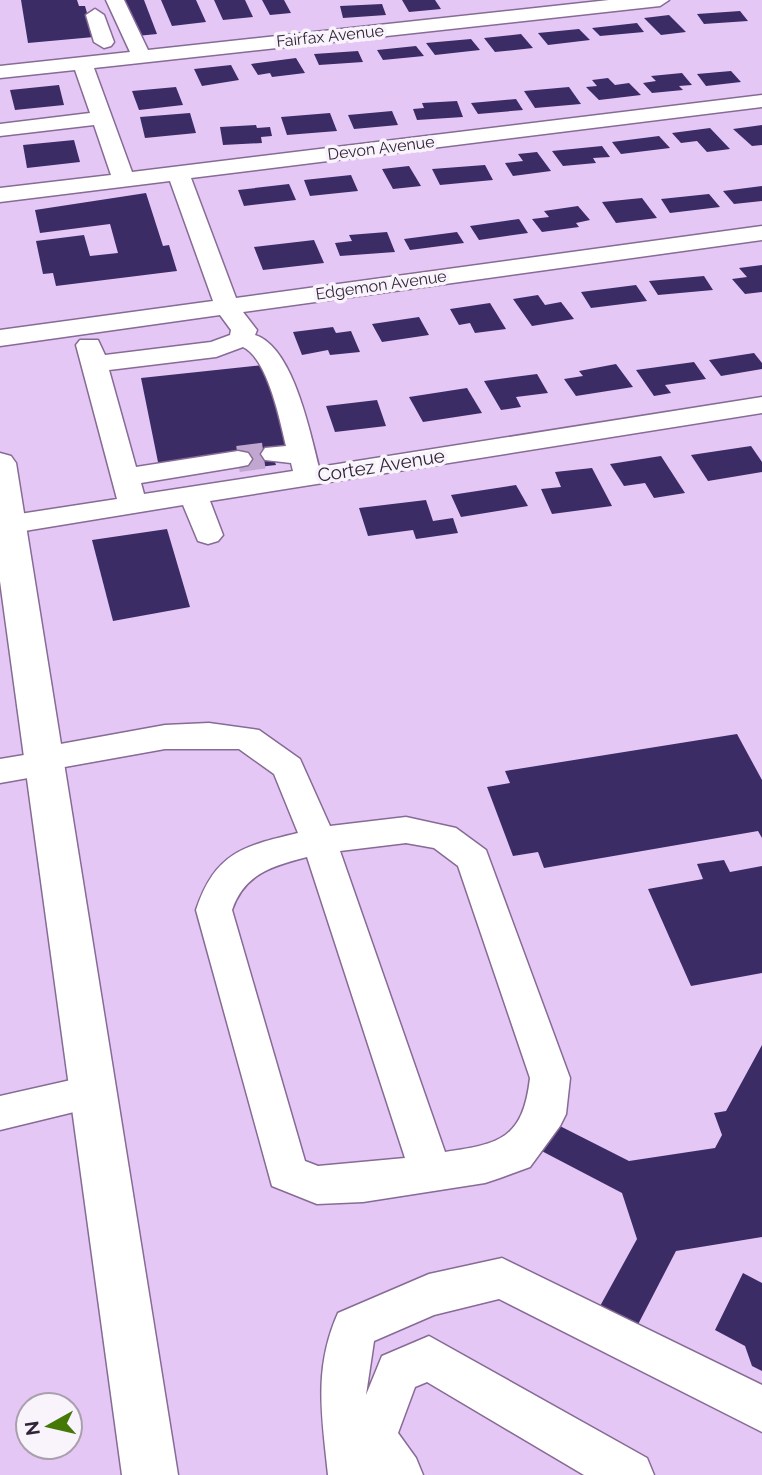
<svg xmlns="http://www.w3.org/2000/svg" width="762" height="1475" font-family="Raleway,sans-serif">
	<rect width="100%" height="100%" fill="#e5c7f6"/>
	<!-- building -->
	<g fill="#3c2c66">
		<polygon points="21,0 77,0 79,6 85,6 94,37 28,43"/>
		<polygon points="124,0 144,0 157,34 137,36"/>
		<polygon points="161,0 196,0 206,22 172,26"/>
		<polygon points="214,0 245,0 253,17 223,20"/>
		<polygon points="262,0 284,0 291,13 270,15"/>
		<polygon points="402,0 435,0 441,9 409,12"/>
		<polygon points="382,4 386,15 343,18 340,6"/>
		<polygon points="740,11 748,21 704,24 697,14"/>
		<polygon points="669,15 686,32 661,35 644,18"/>
		<polygon points="637,23 644,32 600,36 592,28"/>
		<polygon points="579,29 590,40 548,45 538,33"/>
		<polygon points="521,34 533,48 495,52 484,38"/>
		<polygon points="471,39 480,50 435,55 426,43"/>
		<polygon points="416,46 424,56 383,60 377,50"/>
		<polygon points="358,51 363,62 319,65 314,54"/>
		<polygon points="296,58 305,73 272,77 270,73 258,75 251,64"/>
		<polygon points="231,65 239,80 202,86 194,69"/>
		<polygon points="731,71 741,82 706,86 697,74"/>
		<polygon points="682,73 692,85 679,86 683,90 652,93 643,83 656,81 651,76"/>
		<polygon points="608,78 615,85 629,83 641,95 599,100 586,87 597,86 592,80"/>
		<polygon points="59,85 64,105 15,110 10,90"/>
		<polygon points="176,87 183,105 139,110 132,91"/>
		<polygon points="569,87 581,104 535,108 524,91"/>
		<polygon points="516,99 523,110 478,114 471,103"/>
		<polygon points="457,101 463,117 417,120 413,109 424,108 422,103"/>
		<polygon points="392,111 398,125 354,129 348,115"/>
		<polygon points="190,113 196,133 145,138 140,117"/>
		<polygon points="330,113 337,131 287,135 281,117"/>
		<polygon points="256,125 257,128 270,127 272,136 261,137 262,143 223,145 220,127"/>
		<polygon points="762,125 762,145 752,146 733,129"/>
		<polygon points="710,128 730,149 707,152 697,141 681,143 672,133"/>
		<polygon points="659,136 670,148 621,154 612,142"/>
		<polygon points="74,140 80,162 27,168 23,145"/>
		<polygon points="602,146 610,157 593,158 596,163 563,166 552,151"/>
		<polygon points="537,152 551,171 513,176 505,163 523,161 518,154"/>
		<polygon points="485,165 493,180 440,185 432,169"/>
		<polygon points="409,166 421,186 393,189 382,169"/>
		<polygon points="351,175 358,191 310,196 304,180"/>
		<polygon points="289,184 296,200 244,206 238,190"/>
		<polygon points="762,186 762,201 734,204 723,191"/>
		<polygon points="146,193 163,246 169,245 177,271 56,286 53,273 43,274 36,241 84,235 90,256 118,253 110,224 40,233 35,210"/>
		<polygon points="709,194 720,207 670,213 661,199"/>
		<polygon points="642,198 657,218 616,223 602,202"/>
		<polygon points="578,206 590,220 576,223 579,227 542,232 532,219 549,217 544,211"/>
		<polygon points="519,219 528,233 479,240 470,226"/>
		<polygon points="387,232 395,252 340,256 335,243 352,241 349,235"/>
		<polygon points="457,232 464,243 410,250 404,239"/>
		<polygon points="314,240 324,263 263,270 254,247"/>
		<polygon points="762,265 762,292 745,294 732,279 747,277 739,268"/>
		<polygon points="704,276 713,290 658,295 649,281"/>
		<polygon points="636,285 647,301 591,308 581,292"/>
		<polygon points="538,295 545,305 561,302 574,319 532,326 513,299"/>
		<polygon points="490,303 506,329 475,333 470,323 459,325 450,309"/>
		<polygon points="419,317 429,335 382,342 372,324"/>
		<polygon points="333,327 336,333 351,331 360,352 330,355 328,350 302,355 293,332"/>
		<polygon points="754,353 762,363 762,369 721,376 709,360"/>
		<polygon points="694,362 706,379 665,385 671,393 654,396 636,370"/>
		<polygon points="616,364 633,387 576,396 564,379 583,376 579,371"/>
		<polygon points="264,365 290,451 272,453 276,465 240,469 237,458 159,467 141,378"/>
		<polygon points="537,374 548,393 516,397 521,407 501,410 484,381"/>
		<polygon points="467,388 482,413 423,422 409,397"/>
		<polygon points="377,400 386,426 335,432 326,406"/>
		<polygon points="751,446 762,462 762,472 708,481 691,455"/>
		<polygon points="661,456 685,493 654,498 645,483 624,486 610,464"/>
		<polygon points="592,468 612,506 552,514 541,489 561,487 555,472"/>
		<polygon points="516,485 528,506 461,517 451,495"/>
		<polygon points="426,500 433,521 453,518 458,533 416,539 413,530 368,536 359,508"/>
		<polygon points="167,529 190,607 113,621 92,540"/>
		<polygon points="737,734 762,780 762,838 758,831 544,868 538,852 513,856 487,787 510,783 505,771"/>
		<polygon points="724,860 730,872 762,866 762,973 691,986 648,889 703,879 697,864"/>
		<polygon points="762,1045 762,1237 676,1251 631,1338 594,1317 637,1239 622,1193 534,1147 550,1121 629,1161 715,1148 722,1135 714,1113 726,1111"/>
		<polygon points="743,1273 762,1283 762,1371 752,1366 745,1346 715,1330"/>
	</g>
	<g fill="none" stroke-linecap="round" stroke-linejoin="round">
		<!-- minor-tunnel -->
		<polyline stroke="#c1a6d0" stroke-width="26" stroke-dasharray="26 13" stroke-linecap="butt" points="238,459 275,454"/>
		<!-- minor casing -->
		<g stroke="#866b95" stroke-width="3">
			<g id="minor">
				<path d="M106 0H124L148 50 609 0H669L660 6 94 68 132 172 762 95V107L191 178 236 298 762 226V240L243 312 257 330 255 335C293 347 310 432 319 467L762 397V413L210 501 223 535 218 541 208 544 198 541 183 505 0 535V517L117 499 76 345 80 340H98L105 355 211 342 230 335 231 330 220 315 0 346V330L213 301 170 181 0 202V188L111 175 94 125 0 136V124L90 113 75 70 0 78V66L130 52ZM243 347C268 359 280 421 286 446L265 448 261 454 265 460 291 463 293 471 144 494 141 483 238 467 248 465 252 459 248 453 238 451 136 467 109 370 216 357Z"/>
				<polygon points="95,9 104,15 114,42 111,46 104,48 94,42 86,15"/>
				<path d="M209 723 259 730 300 759 330 826 406 817 456 828 486 850 570 1078 566 1114 560 1126 530 1167 500 1178 485 1183 363 1202 317 1204 272 1186 196 910C215 853 243 846 298 833L274 774 239 749H165L59 768 45 775 0 783V759L30 754 44 747 165 725ZM406 843 434 848 458 866 530 1078C523 1139 500 1144 445 1152L340 851ZM307 857 405 1158 318 1166 305 1161 232 910C244 874 272 866 307 857Z"/>
				<polygon points="93,1075 107,1080 113,1092 107,1104 0,1130 0,1096"/>
				<path d="M502 1258 762 1385V1432L499 1299 434 1315 374 1341 366 1395 382 1356 429 1336 647 1458 654 1475H584L427 1382 415 1387 398 1433 416 1458 423 1475H328C322 1416 313 1369 338 1313L429 1274Z"/>
			</g>
		</g>
		<!-- major casing -->
		<g stroke="#866b95" stroke-width="3">
			<polygon id="major" points="0,453 11,456 16,463 178,1475 122,1475 0,581"/>
		</g>
		<!-- minor -->
		<use href="#minor" fill="#fff" fill-rule="evenodd"/>
		<!-- major -->
		<use href="#major" fill="#fff" fill-rule="evenodd"/>
	</g>
	<g text-anchor="middle" dominant-baseline="central" stroke-width="7" stroke-linejoin="round" paint-order="stroke">
		<!-- far-street labels -->
		<g font-size="16" fill="#302436" stroke="#f9f3fc">
			<text transform="translate(330 36) rotate(-6)">Fairfax Avenue</text>
			<text transform="translate(381 148) rotate(-7)">Devon Avenue</text>
			<text transform="translate(381 285) rotate(-8)">Edgemon Avenue</text>
		</g>
		<!-- street labels -->
		<g font-size="19" fill="#302436" stroke="#f9f3fc">
			<text transform="translate(381 465) rotate(-9)">Cortez Avenue</text>
		</g>
	</g>
	<!-- north arrow -->
	<g transform="translate(49 1426) rotate(262)"><circle r="33" fill="#f9f3fc" stroke="#a9a0ad" stroke-width="2"/>
	<path d="M0-5L12 26L0 18L-12 26Z" fill="#447908"/>
	<text y="-10" font-size="19" font-weight="bold" text-anchor="middle" fill="#302436">N</text>
	</g>
</svg>
